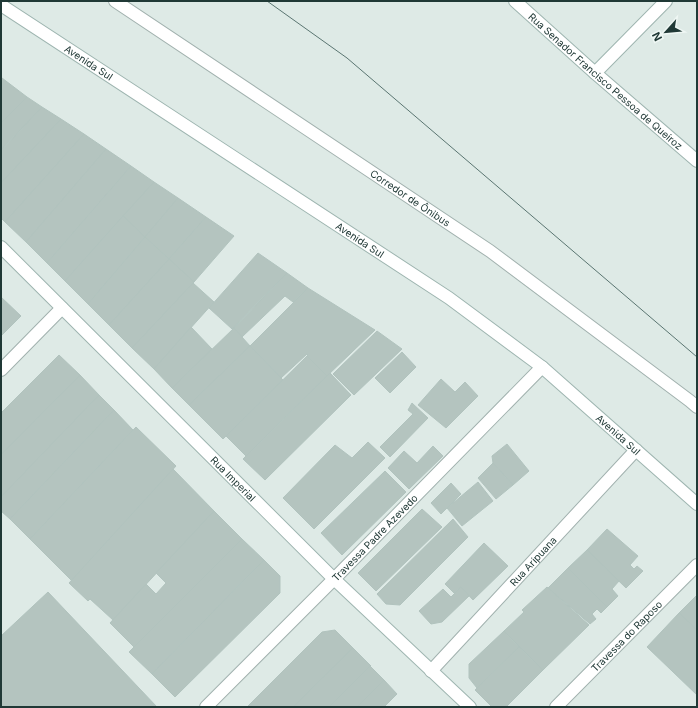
<svg xmlns="http://www.w3.org/2000/svg" width="698" height="708" font-family="Inter,sans-serif">
	<rect width="100%" height="100%" fill="#deeae6"/>
	<!-- building -->
	<g fill="#b4c4bf" stroke="#b1c3be">
		<polygon points="2,78 27,97 1,123 1,79"/>
		<polygon points="27,97 42,107 1,150 1,123"/>
		<polygon points="42,107 61,119 1,183 1,151"/>
		<polygon points="61,119 84,134 5,222 1,218 1,183"/>
		<polygon points="84,134 106,149 26,242 5,222"/>
		<polygon points="106,149 131,166 47,263 26,242"/>
		<polygon points="131,166 154,182 65,281 47,263"/>
		<polygon points="154,182 178,198 145,237 123,216"/>
		<polygon points="178,198 206,217 169,259 145,237"/>
		<polygon points="123,216 145,237 88,304 65,281"/>
		<polygon points="206,217 234,236 194,282 169,259"/>
		<polygon points="145,237 169,259 109,325 88,304"/>
		<polygon points="258,253 287,273 232,329 209,308"/>
		<polygon points="169,259 194,282 132,348 109,325"/>
		<polygon points="287,273 308,288 293,302 285,296 242,337 234,328"/>
		<polygon points="193,283 214,302 154,369 132,348"/>
		<polygon points="308,288 375,330 327,376 307,356 308,355 307,354 281,378 250,346"/>
		<polygon points="1,297 21,316 1,336"/>
		<polygon points="191,327 212,349 172,388 154,369"/>
		<polygon points="234,328 250,346 189,405 172,388"/>
		<polygon points="377,331 402,349 354,395 333,374"/>
		<polygon points="250,346 283,380 223,439 189,405"/>
		<polygon points="402,352 416,367 390,393 375,378"/>
		<polygon points="59,355 80,375 1,455 1,413"/>
		<polygon points="307,356 327,376 246,456 226,436"/>
		<polygon points="330,373 351,395 265,480 243,459"/>
		<polygon points="80,375 99,395 1,497 1,455"/>
		<polygon points="441,379 455,392 465,382 478,396 446,428 418,405"/>
		<polygon points="99,395 114,410 10,519 1,511 1,497"/>
		<polygon points="412,403 428,418 390,457 380,447 413,414 408,410"/>
		<polygon points="114,410 133,430 30,539 10,519"/>
		<polygon points="136,427 176,466 72,581 30,539"/>
		<polygon points="368,442 385,458 314,529 283,498 335,445 352,458"/>
		<polygon points="507,444 529,471 513,485 493,463 492,456"/>
		<polygon points="433,446 443,456 409,489 388,468 404,451 417,463"/>
		<polygon points="493,463 513,485 496,499 478,478"/>
		<polygon points="173,469 214,511 113,620 90,599 88,601 69,583"/>
		<polygon points="385,471 406,492 342,555 321,533"/>
		<polygon points="478,482 493,501 462,526 447,508"/>
		<polygon points="451,483 461,494 441,514 431,503"/>
		<polygon points="422,509 442,527 376,591 358,573"/>
		<polygon points="214,511 242,539 134,647 110,623 146,584 156,594 166,583 156,573"/>
		<polygon points="453,519 468,537 400,605 386,604 377,594"/>
		<polygon points="607,529 638,556 630,565 634,569 637,566 643,571 626,588 587,550"/>
		<polygon points="242,539 264,560 152,674 129,652"/>
		<polygon points="484,543 508,566 473,600 461,587 454,593 445,584"/>
		<polygon points="587,550 619,581 612,589 618,596 607,607 568,568"/>
		<polygon points="264,560 280,576 280,593 175,697 152,674"/>
		<polygon points="568,568 607,607 601,613 597,609 592,614 596,619 590,624 548,588"/>
		<polygon points="461,587 469,596 442,622 431,624 419,611 443,589 451,597"/>
		<polygon points="547,587 589,625 543,670 504,631 524,612 522,610"/>
		<polygon points="48,592 157,707 1,707 1,636"/>
		<polygon points="697,595 697,630 679,613"/>
		<polygon points="679,613 697,630 697,695 647,647"/>
		<polygon points="335,630 353,648 293,707 247,707 322,632"/>
		<polygon points="504,631 519,647 477,688 469,678 469,664"/>
		<polygon points="519,647 543,670 506,707 492,707 475,690"/>
		<polygon points="353,648 371,666 329,707 293,707"/>
		<polygon points="370,666 384,680 357,707 329,707"/>
		<polygon points="384,680 397,694 384,707 357,707"/>
	</g>
	<g fill="none" stroke-linecap="round" stroke-linejoin="round">
		<!-- service casing -->
		<g stroke="#a1b1ae" stroke-width="14">
			<g id="service">
				<path id="s1" d="M115 1 490 251 690 401 697 407"/>
				<polyline points="1,370 62,308"/>
			</g>
		</g>
		<!-- minor casing -->
		<g stroke="#a1b1ae" stroke-width="14">
			<g id="minor">
				<path id="s2" d="M431 671 636 450"/>
			</g>
		</g>
		<!-- tertiary casing -->
		<g stroke="#a1b1ae" stroke-width="14">
			<g id="tertiary">
				<path id="s3" d="M206 707 334 579 542 367"/>
				<path id="s4" d="M556 707 697 565"/>
			</g>
		</g>
		<!-- secondary casing -->
		<g stroke="#9eb5b0" stroke-width="14">
			<g id="secondary">
				<path id="s5" d="M515 1 595 73 697 161"/>
				<path id="s6" d="M1 5 449 298 542 367 697 504"/>
				<polyline points="595,73 666,1"/>
				<path id="s7" d="M1 247 334 579 470 707"/>
			</g>
		</g>
		<!-- service -->
		<use href="#service" stroke="#fff" stroke-width="12"/>
		<!-- minor -->
		<use href="#minor" stroke="#fff" stroke-width="12"/>
		<!-- tertiary -->
		<use href="#tertiary" stroke="#fff" stroke-width="12"/>
		<!-- secondary -->
		<use href="#secondary" stroke="#fff" stroke-width="12"/>
		<!-- tram -->
		<polyline stroke="#5a7571" stroke-width="1" points="267,1 347,58 697,357"/>
	</g>
	<g text-anchor="middle" dominant-baseline="central" stroke-width="3.5" stroke-linejoin="round" paint-order="stroke">
		<!-- street labels -->
		<g font-size="10" fill="#203936" stroke="#eff7f4">
			<text stroke="none"><textPath href="#s6" startOffset="105">Avenida Sul</textPath></text>
			<text stroke="none"><textPath href="#s5" startOffset="121">Rua Senador Francisco Pessoa de Queiroz</textPath></text>
			<text stroke="none"><textPath href="#s1" startOffset="355">Corredor de Ônibus</textPath></text>
			<text stroke="none"><textPath href="#s6" startOffset="429">Avenida Sul</textPath></text>
			<text stroke="none"><textPath href="#s6" startOffset="753">Avenida Sul</textPath></text>
			<text stroke="none"><textPath href="#s7" startOffset="328">Rua Imperial</textPath></text>
			<text stroke="none"><textPath href="#s3" startOffset="239">Travessa Padre Azevedo</textPath></text>
			<text stroke="none"><textPath href="#s2" startOffset="150">Rua Aripuana</textPath></text>
			<text stroke="none"><textPath href="#s4" startOffset="100">Travessa do Raposo</textPath></text>
		</g>
	</g>
	<!-- border -->
	<rect width="698" height="708" fill="none" stroke="#203936" stroke-width="4"/>
	<!-- north arrow -->
	<g transform="translate(666 32) rotate(243)" stroke="#eff7f4" stroke-width="3" paint-order="stroke">
	<path d="M0-3L7 15L0 10L-7 15Z" fill="#203936"/>
	<text y="-6" font-size="11" font-weight="bold" text-anchor="middle" fill="#203936">N</text>
	</g>
</svg>
